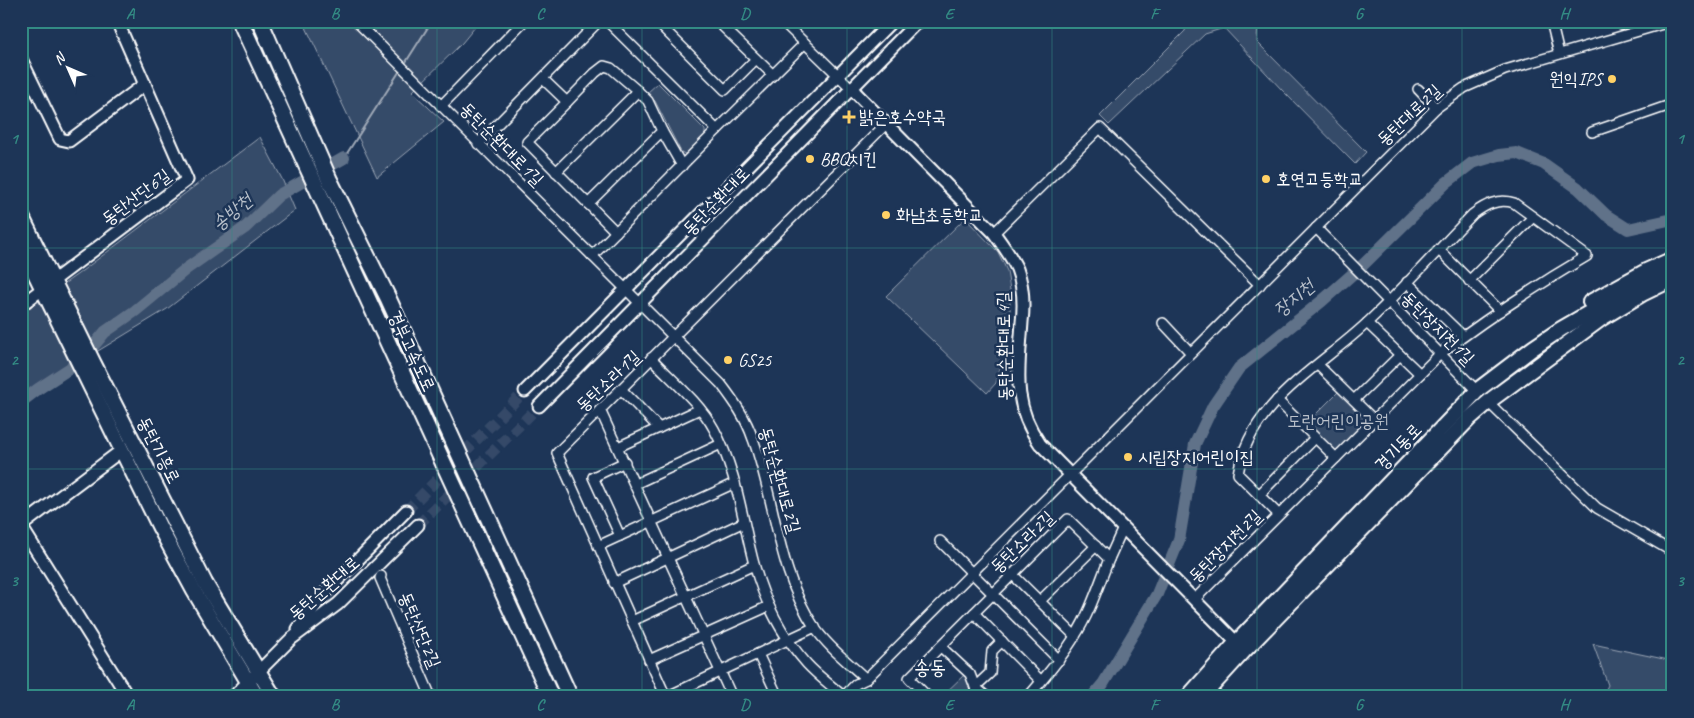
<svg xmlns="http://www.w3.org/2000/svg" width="1694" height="718" font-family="Caveat,'Poor Story',sans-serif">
	<rect width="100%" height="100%" fill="#1d3557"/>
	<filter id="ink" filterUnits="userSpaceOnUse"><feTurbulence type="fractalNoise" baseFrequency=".02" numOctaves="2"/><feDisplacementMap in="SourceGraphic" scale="10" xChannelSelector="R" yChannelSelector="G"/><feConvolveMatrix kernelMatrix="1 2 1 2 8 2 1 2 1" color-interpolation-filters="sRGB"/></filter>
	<g filter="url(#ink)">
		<!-- green -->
		<g fill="#364b69" stroke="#9aa5b4">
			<polygon points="303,21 480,21 462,43 412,92 444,122 377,177"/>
			<polygon points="1188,21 1258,21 1257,42 1366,152 1355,164 1282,90 1224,28 1205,34 1109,125 1100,116 1185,31"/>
			<polygon points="658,83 705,130 705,136 685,154 681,152 655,101 647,93"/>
			<polygon points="260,137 282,179 295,210 167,309 70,368 21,404 21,314 78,274"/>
			<polygon points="965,218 998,252 1007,271 1010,290 1010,334 996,383 987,393 886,296"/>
			<polygon points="1339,391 1367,420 1336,451 1307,423"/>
			<polygon points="1593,644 1673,661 1673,697 1602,697 1608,685"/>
			<polygon points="965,674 982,697 941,697"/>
		</g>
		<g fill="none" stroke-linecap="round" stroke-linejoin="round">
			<!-- stream -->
			<g stroke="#a0aab8" stroke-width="2">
				<polyline points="404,65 432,21"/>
				<polyline points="344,158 401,69"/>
			</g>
			<!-- river -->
			<g stroke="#617289" stroke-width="12">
				<polyline points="21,402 38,389 81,361 105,332 135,311 186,269 246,227 279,195 344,158"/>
				<polyline points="1092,697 1103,684 1157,594 1179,540 1195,444 1213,406 1239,368 1322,301 1364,264 1446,183 1472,163 1499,155 1517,153 1544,164 1578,188 1606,215 1628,229 1673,219"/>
			</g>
			<!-- secondary-tunnel -->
			<g stroke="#344968" stroke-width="11" stroke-dasharray="11 5.5" stroke-linecap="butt">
				<polyline points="406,511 525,391"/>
				<polyline points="418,525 539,406"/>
			</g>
			<!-- street casing -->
			<g stroke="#fff" stroke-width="12">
				<g id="street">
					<path d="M356 21 721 384C734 401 746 418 753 439 776 501 777 572 815 628 828 647 849 663 866 679"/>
					<polyline points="656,21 725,90 756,59"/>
					<polyline points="717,21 773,75"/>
					<polyline points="782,21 851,88"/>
					<polyline points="1551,21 1559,54"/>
					<polyline points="543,79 567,102 527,142 616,232"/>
					<polyline points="1418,89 1436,108"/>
					<polyline points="567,102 595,73 604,66 611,68 638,91"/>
					<polyline points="441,106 524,21"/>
					<polyline points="717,130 805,43"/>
					<polyline points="662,131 682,166"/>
					<polyline points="1592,132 1673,104"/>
					<polyline points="478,144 599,21"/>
					<polyline points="556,172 638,91 648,101 662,131 588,204"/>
					<polyline points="1316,228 1477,391"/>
					<polyline points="994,233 1100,128 1260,285"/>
					<polyline points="1439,250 1500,311"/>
					<polyline points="592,256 717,130 607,21"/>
					<polyline points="1469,281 1533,217"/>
					<polyline points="1407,282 1463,336"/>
					<polyline points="1163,323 1191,353"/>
					<polyline points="1367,323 1420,374"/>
					<path d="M651 358C673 381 699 402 714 429 737 471 742 519 754 564 764 601 781 635 807 664 818 676 832 686 844 697"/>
					<polyline points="1318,365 1374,420"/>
					<polyline points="621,389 659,428"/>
					<polyline points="1277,400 1336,458"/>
					<polyline points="1354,400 1400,355"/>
					<polyline points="1488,402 1597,508 1673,552"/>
					<polyline points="600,410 732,697"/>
					<polyline points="618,447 700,409"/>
					<polyline points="635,484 721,444"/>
					<polyline points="1259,495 1315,438"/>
					<polyline points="620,536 593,477 625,462"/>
					<polyline points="940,541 1059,660"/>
					<polyline points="598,546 735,483"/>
					<polyline points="1109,559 1123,528"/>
					<polyline points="1012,574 1075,636"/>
					<polyline points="381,576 380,578 431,697"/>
					<polyline points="614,583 744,522"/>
					<path d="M1194 600 1440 354C1487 318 1536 286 1587 256L1514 203C1498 198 1485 205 1473 214 1438 250 1405 287 1369 321 1321 367 1249 402 1238 474L1279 515"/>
					<polyline points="1040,601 1096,546"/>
					<polyline points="974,613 1041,681"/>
					<polyline points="632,621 754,565"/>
					<polyline points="941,647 970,674 975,687 987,697"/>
					<polyline points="758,654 778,697"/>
					<polyline points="649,660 769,606"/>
					<polyline points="975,687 990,673 992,651 1002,641"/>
					<polyline points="666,697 557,453 886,124"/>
					<polyline points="666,697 815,627"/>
					<polyline points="843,697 856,684 866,679 1436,108 1464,88 1505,70 1673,21"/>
					<path d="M928 697 909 678 1068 519 1109 559C1099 584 1090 613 1075 636 1062 658 1045 677 1028 697"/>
				</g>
			</g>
			<!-- secondary casing -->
			<g stroke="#fff" stroke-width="15">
				<g id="secondary">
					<polyline points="21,59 60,139 69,141 145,84"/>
					<path d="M851 88 994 233C1002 244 1011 256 1017 269 1023 285 1024 305 1022 322 1019 369 1011 403 1040 444L1241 647"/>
					<polyline points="21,305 187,180 117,21"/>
					<polyline points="525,391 892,21"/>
					<polyline points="539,406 918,21"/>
					<polyline points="122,450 21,526 128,697"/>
					<polyline points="298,629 324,594 406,511"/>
					<polyline points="233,697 291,639 338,604 418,525"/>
				</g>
			</g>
			<!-- primary casing -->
			<g stroke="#fff" stroke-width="18">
				<g id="primary">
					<polyline points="21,215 93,362 205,583 274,697"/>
					<polyline points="21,245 160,528 194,591 257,697"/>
					<polyline points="1590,302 1646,271 1673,259"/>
					<polyline points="1188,697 1237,642 1479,389 1533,348 1561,329 1606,303 1673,269"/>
					<polyline points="1202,697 1244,651 1470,418 1492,399 1602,318 1642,294 1673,279"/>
				</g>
			</g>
			<!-- highway casing -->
			<g stroke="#fff" stroke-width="19">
				<g id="highway">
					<polyline points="240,21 551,697"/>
					<polyline points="260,21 329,179 388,298 570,697"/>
				</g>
			</g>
			<!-- street -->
			<use href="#street" stroke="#1d3557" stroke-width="9"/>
			<!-- secondary -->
			<use href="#secondary" stroke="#1d3557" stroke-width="11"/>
			<!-- primary -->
			<use href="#primary" stroke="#1d3557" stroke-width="14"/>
			<!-- highway -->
			<use href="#highway" stroke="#1d3557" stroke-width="15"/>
		</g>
	</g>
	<!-- grid -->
	<path fill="none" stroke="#338b84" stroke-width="1" stroke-opacity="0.55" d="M232 21V697M437 21V697M642 21V697M847 21V697M1052 21V697M1257 21V697M1462 21V697M21 248H1673M21 469H1673"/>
	<!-- markers -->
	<g fill="#ffd166" stroke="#1d3557" stroke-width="2">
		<circle cx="1612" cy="79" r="5"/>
		<path d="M846.5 109.5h5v5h5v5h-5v5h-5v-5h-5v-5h5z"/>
		<circle cx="810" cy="159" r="5"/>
		<circle cx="1266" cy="179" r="5"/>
		<circle cx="886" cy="215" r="5"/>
		<circle cx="728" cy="360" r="5"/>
		<circle cx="1128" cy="457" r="5"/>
	</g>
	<g text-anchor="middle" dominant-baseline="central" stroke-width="5" stroke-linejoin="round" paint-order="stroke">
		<!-- poi labels -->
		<g font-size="18" fill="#fff" stroke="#1d3557" text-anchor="start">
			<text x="1602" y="79" text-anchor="end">원익IPS</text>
			<text x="859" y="117">밝은호수약국</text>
			<text x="820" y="159">BBQ치킨</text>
			<text x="1276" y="179">호연고등학교</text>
			<text x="896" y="215">화남초등학교</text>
			<text x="738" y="360">GS25</text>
			<text x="1138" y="457">시립장지어린이집</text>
		</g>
		<!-- street labels -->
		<g font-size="18" fill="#fff" stroke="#1d3557">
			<text transform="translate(1409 115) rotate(-43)">동탄대로2길</text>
			<text transform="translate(502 144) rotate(45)">동탄순환대로1길</text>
			<text transform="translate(136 197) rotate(-37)">동탄산단6길</text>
			<text transform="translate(716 201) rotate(-46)">동탄순환대로</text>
			<text transform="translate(1438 328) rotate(45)">동탄장지천1길</text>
			<text transform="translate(1004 346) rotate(-91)">동탄순환대로4길</text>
			<text transform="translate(412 351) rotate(65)">경부고속도로</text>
			<text transform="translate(608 381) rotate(-43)">동탄소라1길</text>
			<text transform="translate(1398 447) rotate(-46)">경기동로</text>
			<text transform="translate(159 450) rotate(63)">동탄기흥로</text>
			<text transform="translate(780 480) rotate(74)">동탄순환대로2길</text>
			<text transform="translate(1022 542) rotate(-44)">동탄소라2길</text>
			<text transform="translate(1225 546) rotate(-45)">동탄장지천2길</text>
			<text transform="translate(324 588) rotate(-41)">동탄순환대로</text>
			<text transform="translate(420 630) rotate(67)">동탄산단2길</text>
		</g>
		<!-- park labels -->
		<g font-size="18" fill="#b9c0ca" stroke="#1d3557">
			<text x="1338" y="421">도란어린이공원</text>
		</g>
		<!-- water labels -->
		<g font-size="19" font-style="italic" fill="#b8c0ca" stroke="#1d3557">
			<text transform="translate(232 212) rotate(-40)">송방천</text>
			<text transform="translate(1294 298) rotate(-40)">장지천</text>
		</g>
		<!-- quarter labels -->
		<g font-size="20" fill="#fff" stroke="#1d3557">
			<text x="930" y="667">송동</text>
		</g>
	</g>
	<!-- margin -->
	<rect width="1694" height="718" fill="none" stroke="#1d3557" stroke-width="55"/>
	<!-- north arrow -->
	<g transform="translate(68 68) rotate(315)" stroke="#1d3557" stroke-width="4" paint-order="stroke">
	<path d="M0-4L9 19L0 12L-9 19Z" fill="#ffffff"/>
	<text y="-8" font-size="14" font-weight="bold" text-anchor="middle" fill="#ffffff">N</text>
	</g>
	<rect x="28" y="28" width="1638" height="662" fill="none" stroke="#338b84" stroke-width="2"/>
	<g font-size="16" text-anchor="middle" font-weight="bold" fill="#338b84">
		<text x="130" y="19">A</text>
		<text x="335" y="19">B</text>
		<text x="540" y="19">C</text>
		<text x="745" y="19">D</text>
		<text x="949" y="19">E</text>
		<text x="1154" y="19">F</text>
		<text x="1359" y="19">G</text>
		<text x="1564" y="19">H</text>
		<text x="14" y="144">1</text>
		<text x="1680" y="144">1</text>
		<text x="14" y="365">2</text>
		<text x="1680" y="365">2</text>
		<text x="14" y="586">3</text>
		<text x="1680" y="586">3</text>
		<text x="130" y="710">A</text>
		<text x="335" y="710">B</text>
		<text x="540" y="710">C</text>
		<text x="745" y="710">D</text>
		<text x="949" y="710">E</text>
		<text x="1154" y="710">F</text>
		<text x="1359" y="710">G</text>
		<text x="1564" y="710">H</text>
	</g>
</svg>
